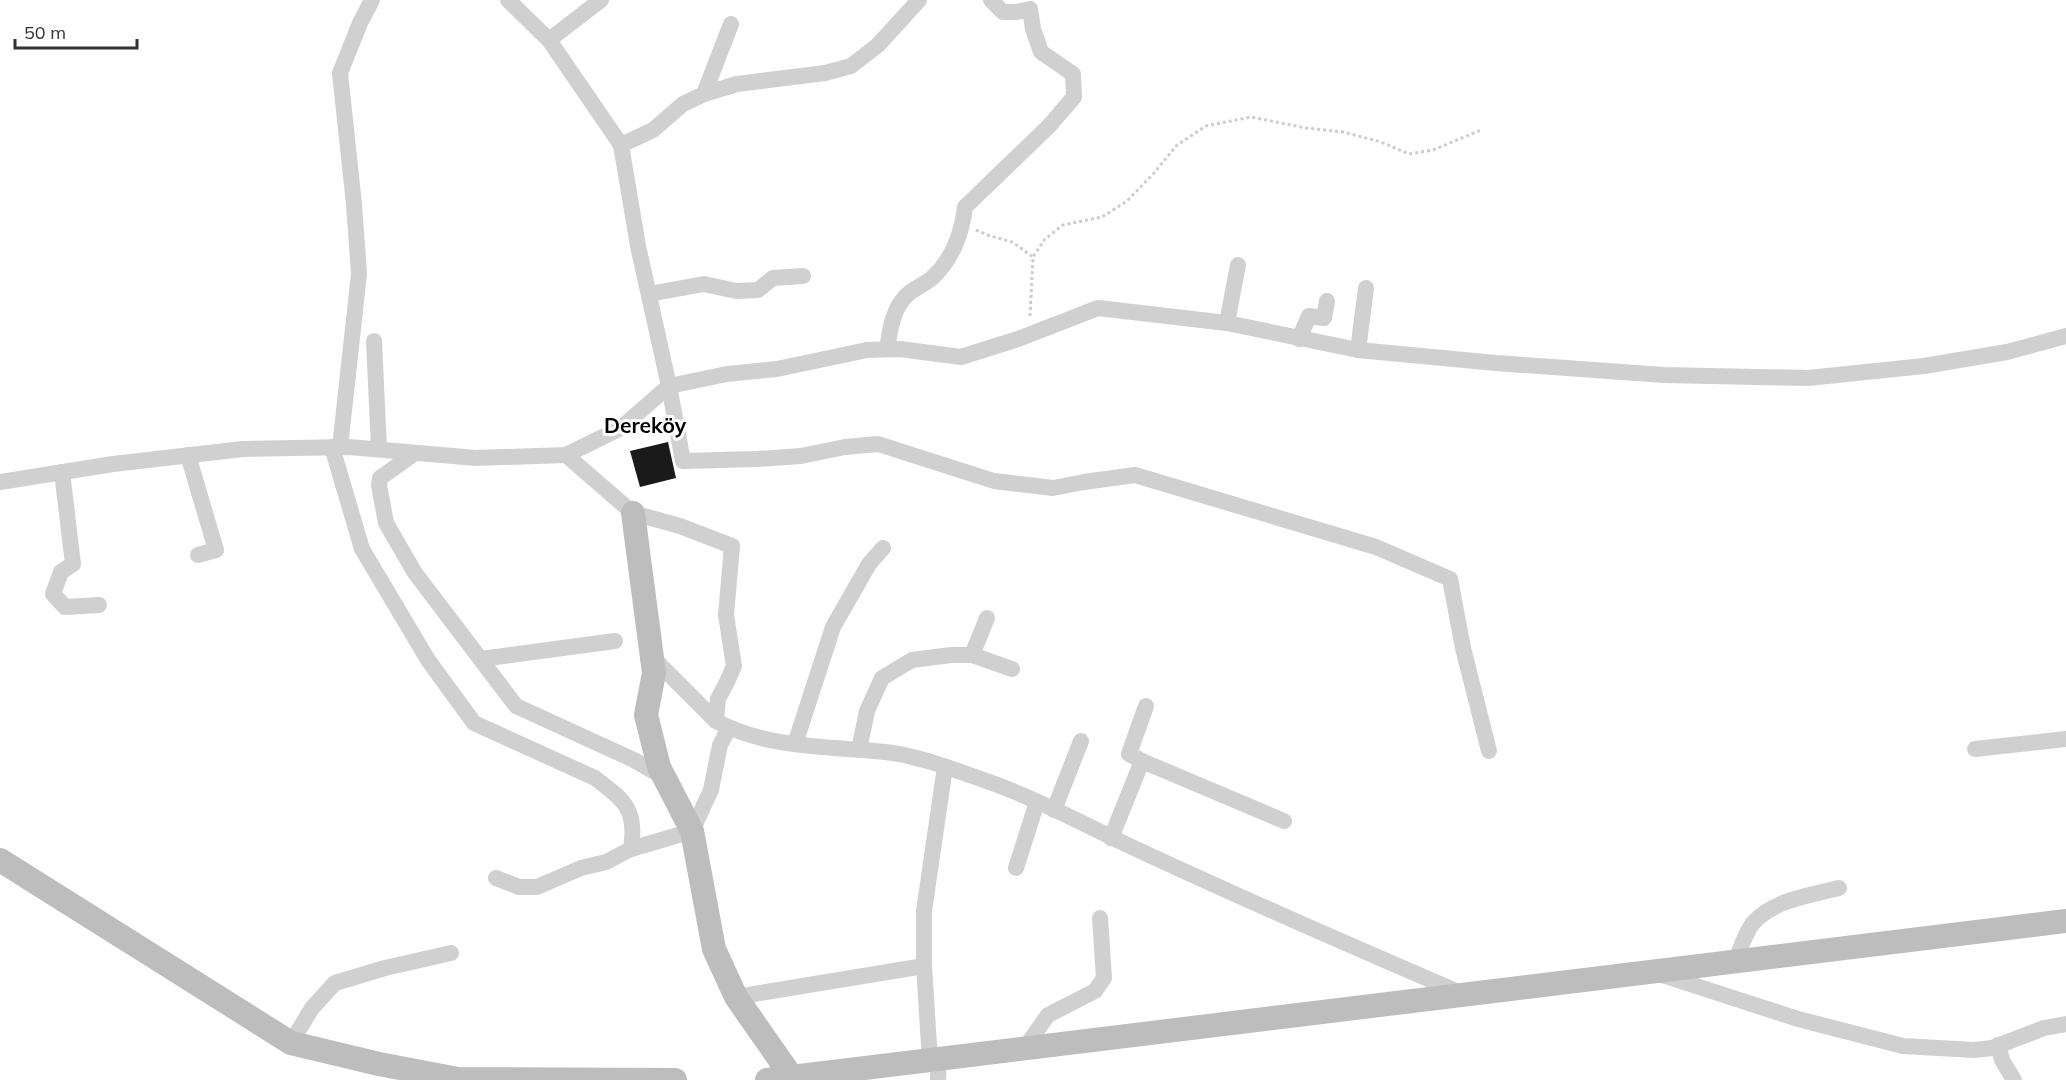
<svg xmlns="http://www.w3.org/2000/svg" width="2066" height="1080" font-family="Mulish,sans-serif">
	<rect width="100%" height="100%" fill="#fff"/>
	<!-- building -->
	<polygon fill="#1a1a1a" points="668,442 676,478 640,487 630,451"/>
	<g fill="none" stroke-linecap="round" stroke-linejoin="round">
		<!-- path -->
		<g stroke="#cdcdcd" stroke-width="3" stroke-dasharray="3 3" stroke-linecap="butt">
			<polyline points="976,230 987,235 1012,242 1033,257"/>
			<polyline points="1030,316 1033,257 1045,239 1063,225 1102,217 1127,201 1154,173 1177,145 1206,126 1251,117 1306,128 1343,132 1381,142 1409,154 1433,150 1481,130"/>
		</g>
		<!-- street -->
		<g stroke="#d0d0d0" stroke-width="16">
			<polyline points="508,0 549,40 601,0"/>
			<polyline points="549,40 621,145 653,130 683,104 704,94 737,84 825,73 851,66 878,45 919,0"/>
			<polyline points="704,94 731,24"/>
			<polyline points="621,145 638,246 669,386 727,374 777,369 867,350 900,349 961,357 1018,339 1098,308 1227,323 1358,350 1496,363 1664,375 1808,378 1924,366 2007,352 2066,336"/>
			<polyline points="649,294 704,284 736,291 758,290 773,278 803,276"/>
			<polyline points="1227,323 1238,265"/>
			<polyline points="1299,339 1309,316 1324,318 1327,301"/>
			<polyline points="374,341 379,449"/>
			<path d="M887 349C890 331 892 311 905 297 912 289 924 285 932 278 952 260 962 233 965 207L1049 126 1074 97 1073 74 1041 52 1033 29 1030 9 1017 12H1003L991 0"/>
			<polyline points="1358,350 1366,288"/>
			<polyline points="669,386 683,461 757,459 801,456 845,447 878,444 994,481 1053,488 1084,482 1135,475 1376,547 1450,579 1463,648 1489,751"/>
			<path d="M332 447 362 549 428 660 474 723 595 778C625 801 637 809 631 849"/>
			<polyline points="340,447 359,274 354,204 340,73 360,23 372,0"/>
			<polyline points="415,453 380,478 379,485 386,523 415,573 516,706 634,760 665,778"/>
			<polyline points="188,455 216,550 198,555"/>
			<polyline points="566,455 633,513 680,526 732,546 726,615 734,666 727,682 718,699 716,721"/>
			<polyline points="62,472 73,564 61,572 53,594 65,607 99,605"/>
			<polyline points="0,482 113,464 243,449 349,447 476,458 566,455 621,428 669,386"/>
			<polyline points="972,655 1012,669"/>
			<path d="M651 656 716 721C770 750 834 746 893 753 924 758 955 770 984 780 1041 800 1094 830 1149 855 1253 903 1358 949 1463 994"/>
			<polyline points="481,659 615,641"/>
			<polyline points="795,744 833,627 869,564 883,548"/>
			<polyline points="1975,749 2066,739"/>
			<polyline points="859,750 867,711 882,678 912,660 951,655 972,655 987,618"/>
			<polyline points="1142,761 1284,821"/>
			<polyline points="1054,810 1081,741"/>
			<polyline points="1111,838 1142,761 1129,754 1146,706"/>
			<polyline points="1016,868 1037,802"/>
			<polyline points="496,878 519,887 537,887 581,868 606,862 631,849 692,831 711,790 720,745 729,728"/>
			<path d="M1735 962C1740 950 1745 933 1753 923 1773 900 1811 895 1839 888"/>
			<polyline points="1659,974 1798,1019 1903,1046 1974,1050 1992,1048 2044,1028 2066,1024"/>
			<polyline points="736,997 924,966"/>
			<polyline points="291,1043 312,1008 335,983 385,968 451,953"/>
			<polyline points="1998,1045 2002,1060 2014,1080"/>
			<polyline points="1024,1049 1048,1015 1095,991 1104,978 1100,918"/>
			<polyline points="930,1061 924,966 924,911 945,767"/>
			<polyline points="938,1080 939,1059"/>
		</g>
		<!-- secondary -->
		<g stroke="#bdbdbd" stroke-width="24">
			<polyline points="633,513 654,673 646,715 659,767 692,831 714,949 736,997 794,1080"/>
			<polyline points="0,860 291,1043 379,1064 458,1079 675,1080"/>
			<polyline points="767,1080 2066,921"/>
		</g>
	</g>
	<g text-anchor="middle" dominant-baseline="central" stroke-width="6" stroke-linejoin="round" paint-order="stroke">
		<!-- quarter labels -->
		<g font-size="21" font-weight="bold" fill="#000" stroke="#fff">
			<text x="645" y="425">Dereköy</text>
		</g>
	</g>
	<!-- scale -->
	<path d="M15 39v9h122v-9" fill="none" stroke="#333333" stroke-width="3"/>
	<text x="24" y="39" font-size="18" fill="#333333" stroke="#ffffff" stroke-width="4.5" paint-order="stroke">50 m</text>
</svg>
